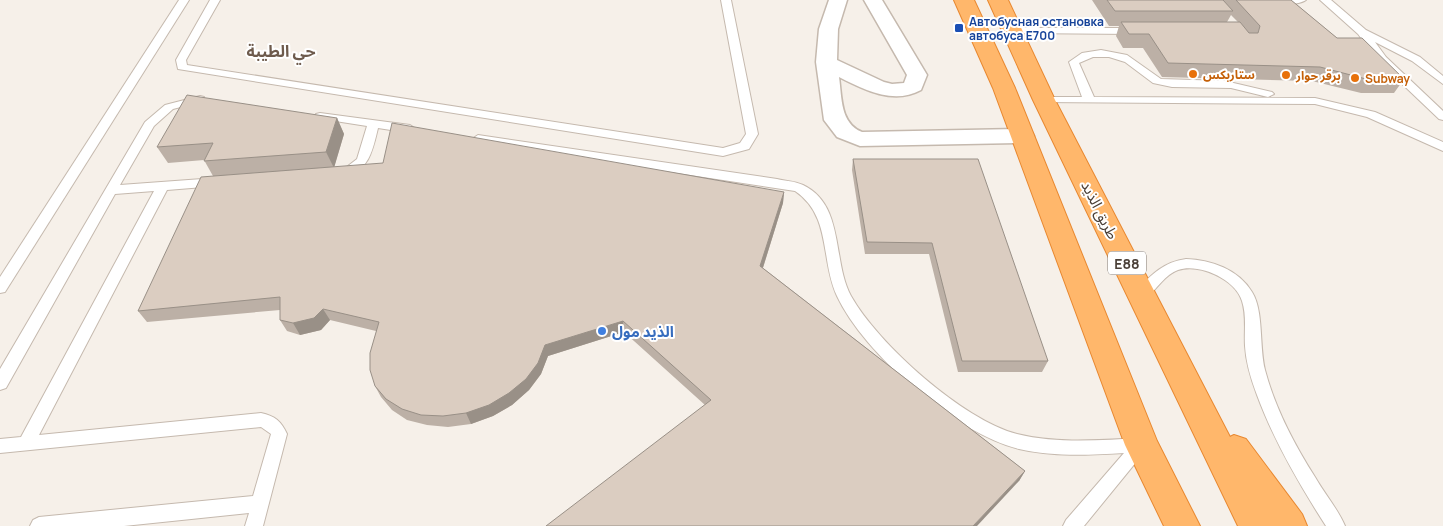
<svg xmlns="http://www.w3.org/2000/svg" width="1443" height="526" font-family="Manrope,'Noto Sans Arabic',sans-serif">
	<rect width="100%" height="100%" fill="#f6f0e9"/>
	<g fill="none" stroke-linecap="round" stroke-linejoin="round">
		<!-- service casing -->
		<g stroke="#c5b9ae" stroke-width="2">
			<g id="service">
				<polygon points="179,0 189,0 5,292 0,293 0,277"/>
				<polygon points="210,0 220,0 186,60 187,65 723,148 740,143 746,134 721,0 731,0 758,134 749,149 723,156 178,69 176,60"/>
				<path d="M1253 0H1306C1298 6 1262 7 1253 0Z"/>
				<polygon points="1320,0 1331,0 1366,30 1420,57 1443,76 1443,84 1412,61 1375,42 1386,57 1443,111 1443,120 1439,119 1378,61 1358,34"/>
				<polygon points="1013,28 1134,28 1139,31 1134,34 1009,33 1008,31"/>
				<polygon points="1101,50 1127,55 1161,79 1225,81 1272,92 1274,94 1268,97 1231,88 1172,87 1153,83 1125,62 1109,57 1093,57 1079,63 1094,97 1315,98 1375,112 1443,142 1443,151 1367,117 1315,104 1040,102 1040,98 1044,97 1082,97 1069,62 1082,53"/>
				<path d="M200 96 204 97V101L173 109 154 126 120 185 216 178 222 182 216 186 167 190 39 435 261 413C275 416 281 421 287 434L263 526H245L249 513 124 526H30L33 520 39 517 253 496 271 434 261 427 0 453V439L21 437 154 191 115 194 6 388 0 390V369L145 122 165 105Z"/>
				<path d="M320 113 410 125 416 129 410 133 378 128C373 149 369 171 345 177L339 173 357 159 367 126 316 118V114Z"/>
				<path d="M478 135 777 179C785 181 795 181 803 185 845 205 832 261 851 296 878 344 963 420 1017 434 1058 444 1101 440 1142 438L1148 440 1150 445 1084 526H1063L1066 520 1124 453C1089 455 1053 457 1019 449 957 434 864 354 837 296 820 260 832 216 795 191L474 142 472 139Z"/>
				<path d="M1186 259C1211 260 1238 269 1252 292 1264 311 1259 346 1265 370 1275 408 1294 444 1315 477 1324 493 1338 509 1345 526H1326C1299 484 1274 441 1257 395 1251 379 1246 363 1245 346 1244 331 1247 316 1242 301 1235 279 1199 263 1178 270 1166 274 1156 289 1147 298H1137L1135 294 1137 290C1152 274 1164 262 1186 259Z"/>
			</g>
		</g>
		<!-- minor casing -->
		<g stroke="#c5b9ae" stroke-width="3">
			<path id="minor" d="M829 0H847L838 29 837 60 884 82 892 84 904 83 907 75 864 0H882L927 75 921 90C894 105 864 90 839 77 842 98 840 123 862 132L1023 129 1031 131 1034 136 1031 141 1023 143 860 146 837 137 824 120 816 62 819 29Z"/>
		</g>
		<!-- motorway casing -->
		<g stroke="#e88830" stroke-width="2">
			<g id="motorway">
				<polygon points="954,0 974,0 1015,88 1157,441 1200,526 1164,526 1125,445 993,88"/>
				<polygon points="988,0 1008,0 1055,100 1230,437 1234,435 1246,439 1302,514 1307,526 1238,526 1033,100"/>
			</g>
		</g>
		<!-- service -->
		<use href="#service" fill="#fff" fill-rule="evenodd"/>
		<!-- minor -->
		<use href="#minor" fill="#fff" fill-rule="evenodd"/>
		<!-- motorway -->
		<use href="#motorway" fill="#ffb76b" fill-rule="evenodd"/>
	</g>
	<!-- wall -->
	<g fill="#bcb0a6" fill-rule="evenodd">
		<path d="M1092 0H1291L1337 38 1404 79 1394 93H1361L1312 81 1162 77 1143 48H1123L1116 36 1119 26H1109ZM1231 15 1238 22H1227Z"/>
		<polygon points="337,118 344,134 334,167 784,192 783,203 763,268 1025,471 1019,481 705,405 624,332 548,356 541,374 529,390 512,405 493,416 471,424 448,427 427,425 407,420 392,410 381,397 375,386 376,331 330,320 321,330 300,335 287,331 280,320 280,310 147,322 138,311 213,176 204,160 168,163 157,147"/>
		<polygon points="853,159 1048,361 1042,372 958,372 929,254 865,254 852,170"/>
	</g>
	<!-- shaded-wall -->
	<g fill="#999087">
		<polygon points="337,118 344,134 334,168 326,152"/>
		<polygon points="784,192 783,203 760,277 760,266"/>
		<polygon points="323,309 330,320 321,330 300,335 293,323"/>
		<polygon points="623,321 624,332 548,356 541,374 529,390 512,405 493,416 471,424 466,413 545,345"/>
		<polygon points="1025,471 1019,481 977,526 973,526"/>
	</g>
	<!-- building -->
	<g fill="#dbcdc1" stroke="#999087">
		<polygon points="1107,0 1223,0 1233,11 1115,11"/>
		<polygon points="1236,0 1291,0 1337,38 1362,38 1404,79 1370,80 1320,67 1168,63 1149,34 1129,34 1121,22 1240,22 1249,33 1258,33 1260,26"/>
		<polygon points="187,95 337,118 326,152 204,161 213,143 157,147"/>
		<polygon points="392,123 784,192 760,266 1025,471 973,526 546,526 711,400 623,321 545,345 538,363 526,379 509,393 489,405 466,413 443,416 421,415 402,409 386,399 375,386 370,370 370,353 379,322 323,309 314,318 293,323 280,320 280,297 138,311 201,177 383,163"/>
		<polygon points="853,159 978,159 1048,361 962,361 932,243 867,242"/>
	</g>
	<!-- markers -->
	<rect fill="#1a4fb4" stroke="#fff" stroke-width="2" x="954" y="23" width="10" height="10" rx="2.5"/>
	<g fill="#e8710a" stroke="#fff" stroke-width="2">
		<circle cx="1193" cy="74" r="5"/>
		<circle cx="1286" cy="75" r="5"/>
		<circle cx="1355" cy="78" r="5"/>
	</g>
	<circle fill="#3f7fe0" stroke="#fff" stroke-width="2" cx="602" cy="331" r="5"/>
	<g text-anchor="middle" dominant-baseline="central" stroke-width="4" stroke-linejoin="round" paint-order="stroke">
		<!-- far-transit labels -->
		<g font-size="12" font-weight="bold" fill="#164399" stroke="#fff" text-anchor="start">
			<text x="969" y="21">Автобусная остановка<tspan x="969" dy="14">автобуса Е700</tspan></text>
		</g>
		<!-- far-food labels -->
		<g font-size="12" font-weight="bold" fill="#c56008" stroke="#fff" text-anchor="start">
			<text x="1203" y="74">ستاربكس</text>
			<text x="1296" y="75">برقر حوار</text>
			<text x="1365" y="78">Subway</text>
		</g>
		<!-- shield labels -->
		<rect fill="#fff" stroke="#807973" stroke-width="1" x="1108" y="251.5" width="38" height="23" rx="4"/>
		<g font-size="14" font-weight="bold" fill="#4a3f37">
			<text x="1127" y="263">E88</text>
		</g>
		<!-- street labels -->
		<g font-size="15" fill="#4a3f37" stroke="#fff">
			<text transform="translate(1100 210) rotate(63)">طريق الذيد</text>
		</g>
		<!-- shop labels -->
		<g font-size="15" font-weight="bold" fill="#366cbe" stroke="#fff" text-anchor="start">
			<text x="612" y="331">الذيد مول</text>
		</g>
		<!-- far-district labels -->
		<g font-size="16" font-weight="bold" fill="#6e5b4d" stroke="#fff">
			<text x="281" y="51">حي الطيبة</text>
		</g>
	</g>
</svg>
